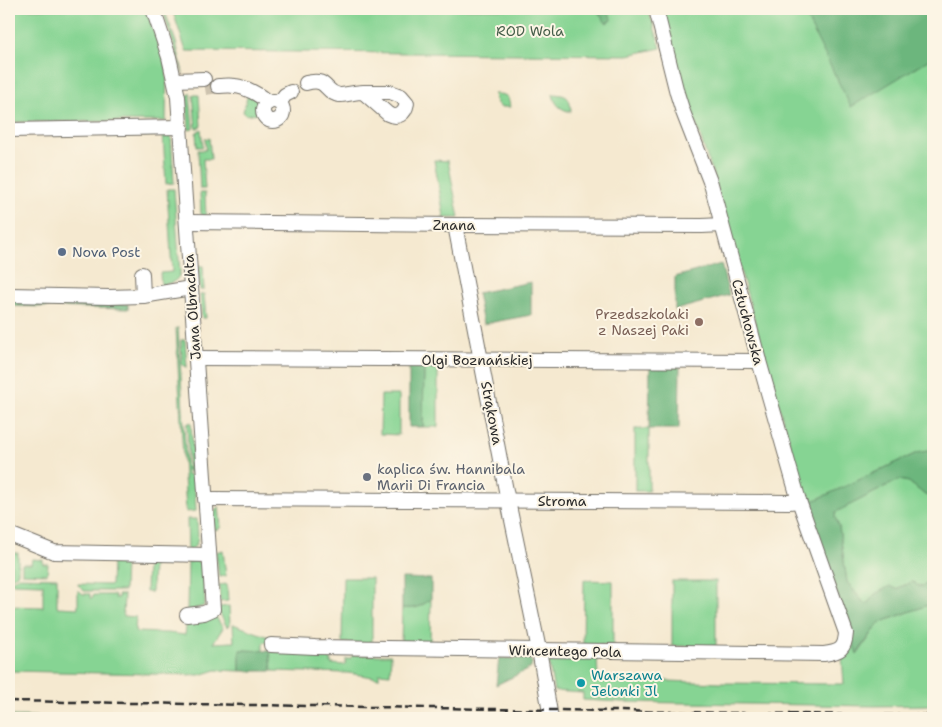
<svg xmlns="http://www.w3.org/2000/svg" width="942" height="727" font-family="'Shantell Sans',sans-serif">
	<rect width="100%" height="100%" fill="#fcf5e5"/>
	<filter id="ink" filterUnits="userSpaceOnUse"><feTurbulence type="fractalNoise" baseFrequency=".02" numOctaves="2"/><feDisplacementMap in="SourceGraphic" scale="10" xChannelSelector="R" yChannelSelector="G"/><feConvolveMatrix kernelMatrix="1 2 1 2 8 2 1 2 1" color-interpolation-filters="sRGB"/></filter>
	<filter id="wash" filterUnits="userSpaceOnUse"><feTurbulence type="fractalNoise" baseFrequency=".0096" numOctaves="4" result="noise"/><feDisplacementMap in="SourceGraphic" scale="20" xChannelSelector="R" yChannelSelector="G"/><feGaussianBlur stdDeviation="1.12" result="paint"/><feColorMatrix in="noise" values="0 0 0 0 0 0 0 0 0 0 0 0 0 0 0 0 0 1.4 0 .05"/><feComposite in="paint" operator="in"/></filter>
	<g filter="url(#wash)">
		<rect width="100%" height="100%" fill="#f5e9d0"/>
		<!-- green -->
		<g fill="#86d493" stroke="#58805f">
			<polygon points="9,9 146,9 167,70 166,121 9,122"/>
			<polygon points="162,9 164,9 176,42 183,73"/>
			<polygon points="172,9 648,9 661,48 628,55 186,51"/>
			<polygon points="662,9 933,9 933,450 917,453 807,504 713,175 696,124 691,122"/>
			<polygon points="190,93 193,129 189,130 187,100 187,96"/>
			<polygon points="248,94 259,101 258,113 247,115 243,112"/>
			<path d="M494 94C506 94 509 95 510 107H500L496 102Z"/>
			<path d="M553 94C567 95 570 96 571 112 560 109 555 105 553 94Z"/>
			<polygon points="193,95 199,95 201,126 196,129"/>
			<polygon points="201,129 203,147 197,147 196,133"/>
			<polygon points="168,132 171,134 174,183 166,184 163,135 142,136 144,133"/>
			<polygon points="209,138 211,159 203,159 205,189 200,189 198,150 206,150 205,139"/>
			<polygon points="434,160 448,161 459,218 442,218 444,216"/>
			<path d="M167 189H174L180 273C177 283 170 283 161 285L160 273 172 272Z"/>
			<polygon points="200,193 205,193 206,217 205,217 201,214"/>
			<polygon points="198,266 203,266 204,290 200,290"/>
			<polygon points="204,294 206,318 202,318 200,295"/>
			<polygon points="176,328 178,328 187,475 190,475 194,478 196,511 186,512"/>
			<polygon points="181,340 185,340 187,367 182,365"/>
			<polygon points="424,365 438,365 438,427 423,427"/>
			<polygon points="381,395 399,395 399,435 380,434"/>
			<polygon points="191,422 194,472 189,472 187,424"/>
			<rect x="635" y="429" width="14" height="62"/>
			<polygon points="899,480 909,482 925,495 933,498 933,509 932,510 933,513 933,581 922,586 907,584 896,589 875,594 867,604 863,602 847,582 839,527 835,517 835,512"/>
			<path d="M219 506 221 527 219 529 214 530C214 521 212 513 219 506Z"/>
			<path d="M187 519H197C197 531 202 546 188 551Z"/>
			<polygon points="223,550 226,576 219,577 216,552"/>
			<polygon points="9,553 18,553 18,573 11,578 11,559 9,559"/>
			<polygon points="32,559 43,560 43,564 48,564 47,574 22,573 22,564 31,564"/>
			<polygon points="193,560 200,563 203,567 205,603 204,606 187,611 188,562 192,562"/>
			<polygon points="112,561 125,562 124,591 84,591 78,585 78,584 111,585"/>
			<polygon points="147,562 153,562 152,592 146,592"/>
			<polygon points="17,577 57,578 57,607 78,608 78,590 83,594 90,594 90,598 93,598 93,595 115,595 115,598 118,598 118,595 124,595 123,616 136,617 135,632 168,633 185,635 187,620 214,614 223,628 213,643 234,642 233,624 269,637 268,642 263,643 263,651 240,650 240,671 216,670 200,675 9,671 9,606 43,607 43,584 11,583 11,581"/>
			<polygon points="343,578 372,578 372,643 342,643"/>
			<polygon points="584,580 613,581 613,645 583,645"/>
			<rect x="672" y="581" width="44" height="65"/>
			<polygon points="227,584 228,601 220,602 219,585"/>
			<path d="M431 599 430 644 401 643 402 608C417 609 418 608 431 599Z"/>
			<path d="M933 603V705L874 706 622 702 583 700V693L554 691 548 659H553L556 656 597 658 598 678H612L613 679 721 683 844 684 842 657C853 650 852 645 850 633L858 654 879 623Z"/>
			<polygon points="229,606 230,624 227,627 219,612 220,607"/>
			<polygon points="270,651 331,654 331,664 345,665 346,659 350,659 353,655 391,655 390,674 379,673 379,678 348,673 272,671"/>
			<polygon points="9,716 132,718 9,718"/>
		</g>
		<!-- forest -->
		<g fill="#6cb67d" stroke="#4c7054">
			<polygon points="596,9 607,9 612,20 606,23"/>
			<polygon points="802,9 933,9 933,57 851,107"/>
			<polygon points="721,264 729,295 675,310 675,277"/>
			<polygon points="531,282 531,315 483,324 477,293"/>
			<polygon points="9,300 128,304 128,309 9,306"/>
			<polygon points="424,365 423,427 409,427 409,366"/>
			<polygon points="650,367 680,367 679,429 649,429"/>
			<polygon points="933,450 933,498 925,495 909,482 899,480 836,512 835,517 839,527 847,582 863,602 867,604 875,594 890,586 896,589 912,582 915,583 918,586 922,586 933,581 933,603 879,623 857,654 807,504 917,453"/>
			<path d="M402 578 431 579V599C418 608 417 609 402 608Z"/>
			<polygon points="240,650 270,651 272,671 240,671"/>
			<polygon points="499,658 529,659 532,662 531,668 496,685"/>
		</g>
	</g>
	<g filter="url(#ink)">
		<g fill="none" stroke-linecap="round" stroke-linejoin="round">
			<!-- minor-tunnel -->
			<polyline stroke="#cdc3af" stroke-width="14" stroke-dasharray="14 7" stroke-linecap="butt" points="205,88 218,86"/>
			<!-- minor casing -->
			<g stroke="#726e65" stroke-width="16">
				<g id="minor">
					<polyline points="153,9 169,57 178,97 213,609 204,613 187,615"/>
					<polyline points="175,80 204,79"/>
					<path d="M306 83C329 77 323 92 339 95 345 95 356 92 363 92L388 114C398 119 405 114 407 103L401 96 390 92H363"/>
					<path d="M218 86C223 86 229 85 235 86 245 87 261 95 268 103"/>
					<circle cx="273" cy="111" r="10"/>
					<polyline points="280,102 285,95 291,92"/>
					<polyline points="9,130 181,127"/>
					<polyline points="187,222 455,225 702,226 722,225"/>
					<polyline points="455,225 508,501 539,650 551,718"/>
					<polyline points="142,274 143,296"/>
					<polyline points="9,295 109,297 143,296 191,288"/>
					<polyline points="196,358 759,361"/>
					<polyline points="205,499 789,502 799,501"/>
					<polyline points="9,534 54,552 209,555"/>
					<path d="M271 645 315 647 824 654C840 652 845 649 846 633L799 501 759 361 711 184 683 112 677 93 656 9"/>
				</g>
			</g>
			<!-- minor -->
			<use href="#minor" stroke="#fff" stroke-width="14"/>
			<!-- rail -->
			<polyline stroke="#2b2b2b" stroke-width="2.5" stroke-dasharray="8 4" stroke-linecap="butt" points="9,701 856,715 933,715"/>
		</g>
	</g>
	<!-- markers -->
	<circle fill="#5c6f8a" stroke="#fcf5e5" stroke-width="2" cx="62" cy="252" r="5"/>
	<circle fill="#8d6e63" stroke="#fcf5e5" stroke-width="2" cx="699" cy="322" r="5"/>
	<circle fill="#6b7280" stroke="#fcf5e5" stroke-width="2" cx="367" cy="477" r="5"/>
	<circle fill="#0f9aa8" stroke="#fcf5e5" stroke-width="2" cx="581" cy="683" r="5"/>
	<g text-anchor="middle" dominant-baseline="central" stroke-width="4" stroke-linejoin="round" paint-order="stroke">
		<!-- park labels -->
		<g font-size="14" fill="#465e4a" stroke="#fcf5e5">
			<text x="530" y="31">ROD Wola</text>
		</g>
		<!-- street labels -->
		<g font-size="14" fill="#2b2b2b" stroke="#fcf5e5">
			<text x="454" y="225">Znana</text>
			<text transform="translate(192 307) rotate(-94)">Jana Olbrachta</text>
			<text transform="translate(748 322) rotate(75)">Człuchowska</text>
			<text x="477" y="360">Olgi Boznańskiej</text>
			<text transform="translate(492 413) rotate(79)">Strąkowa</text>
			<text x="562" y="501">Stroma</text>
			<text transform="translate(565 651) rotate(1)">Wincentego Pola</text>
		</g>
		<!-- service labels -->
		<g font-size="14" fill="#4e5e75" stroke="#fcf5e5" text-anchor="start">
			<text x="72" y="252">Nova Post</text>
		</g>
		<!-- education labels -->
		<g font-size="14" fill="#785e54" stroke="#fcf5e5" text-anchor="end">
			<text x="689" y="314">Przedszkolaki<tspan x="689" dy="16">z Naszej Paki</tspan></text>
		</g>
		<!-- worship labels -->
		<g font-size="14" fill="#5b616d" stroke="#fcf5e5" text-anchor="start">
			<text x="377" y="469">kaplica św. Hannibala<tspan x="377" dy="16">Marii Di Francia</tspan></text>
		</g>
		<!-- culture labels -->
		<g font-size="14" fill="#0d838f" stroke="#fcf5e5" text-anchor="start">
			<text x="591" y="675">Warszawa<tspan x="591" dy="16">Jelonki Jl</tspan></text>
		</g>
	</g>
	<!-- margin -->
	<rect width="942" height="727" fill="none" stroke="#fcf5e5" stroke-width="30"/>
</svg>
